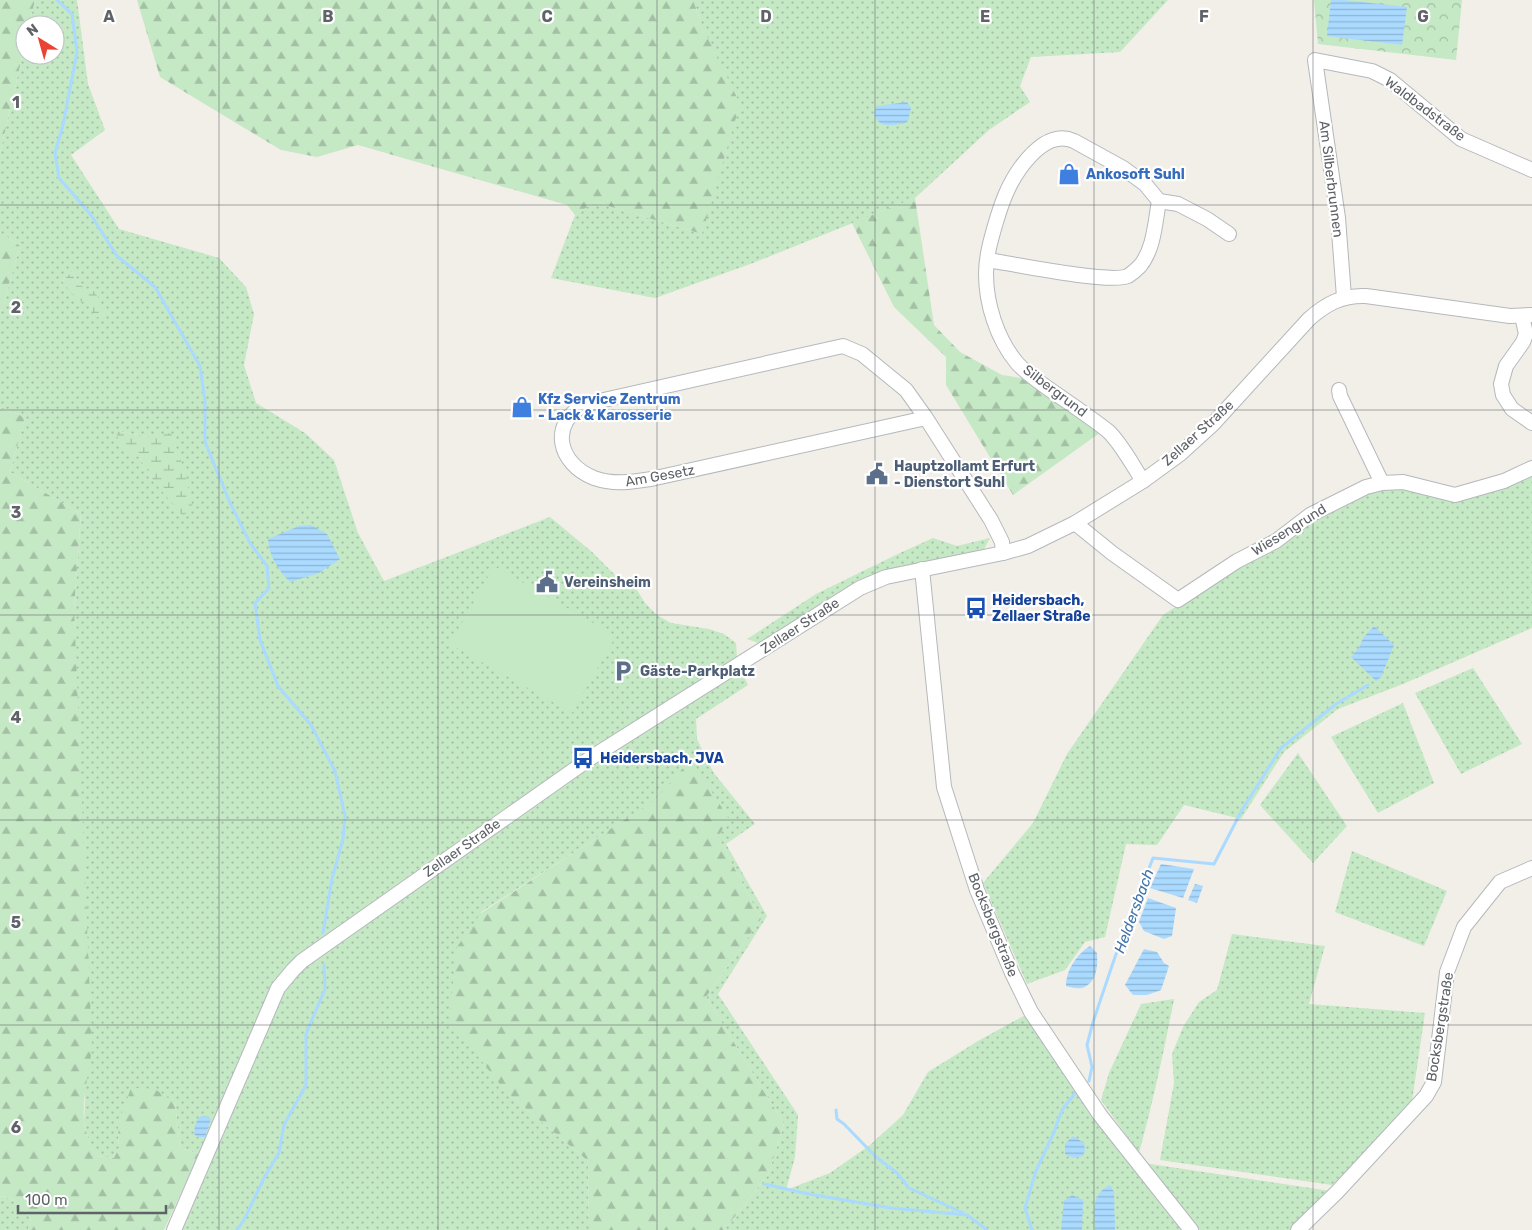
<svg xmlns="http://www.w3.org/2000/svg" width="1532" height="1230" font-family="Rubik,sans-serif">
	<defs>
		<pattern id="grass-dots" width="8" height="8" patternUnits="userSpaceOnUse" patternTransform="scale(1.25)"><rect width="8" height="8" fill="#c5e8c5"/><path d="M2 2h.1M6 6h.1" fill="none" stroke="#a3c0a4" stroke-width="1.8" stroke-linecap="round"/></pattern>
		<pattern id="forest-firs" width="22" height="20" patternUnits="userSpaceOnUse" patternTransform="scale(1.25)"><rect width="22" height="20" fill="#c5e8c5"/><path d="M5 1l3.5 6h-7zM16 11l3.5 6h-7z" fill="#a3c0a4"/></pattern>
		<pattern id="wetland-marsh" width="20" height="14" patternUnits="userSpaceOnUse" patternTransform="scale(1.25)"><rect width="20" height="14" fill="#c5e8c5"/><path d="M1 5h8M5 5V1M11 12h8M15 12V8" fill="none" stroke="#a3c0a4"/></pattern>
		<pattern id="park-crowns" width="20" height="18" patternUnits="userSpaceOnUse" patternTransform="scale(1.25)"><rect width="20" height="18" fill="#c5e8c5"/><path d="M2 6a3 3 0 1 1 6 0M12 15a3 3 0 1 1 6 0" fill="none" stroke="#a3c0a4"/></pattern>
		<pattern id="water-rules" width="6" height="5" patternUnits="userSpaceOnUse" patternTransform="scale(1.25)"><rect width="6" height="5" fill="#aadaff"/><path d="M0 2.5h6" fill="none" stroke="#8eb4d2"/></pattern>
	</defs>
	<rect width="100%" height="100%" fill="#f1efe8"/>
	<!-- grass -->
	<g fill="url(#grass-dots)" fill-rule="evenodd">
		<path d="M35 0H77L88 84 105 130 71 155 119 229 219 258 246 287 254 314 244 365 256 403 305 433 334 460 358 533 384 581 550 517 592 552 623 583 631 580 645 603 657 615 671 623 709 629 724 634 736 643 737 658 601 745 594 738 603 750 421 877 278 988 199 1154 180 1148 175 1103 118 1124 119 1148 114 1158 95 1156 89 1141 84 1123 85 1098 74 608 81 514 10 472 25 418 16 413 0 407V316L20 246 0 232V153L25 44V55H55V25H29ZM73 271 79 285 106 314 88 302 62 281ZM117 431 149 437 155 483 139 457Z"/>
		<polygon points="693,0 1168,0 1120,52 1031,57 1020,86 1030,102 989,130 915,198 753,263 655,298 551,278 575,215 595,202 702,234 702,25"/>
		<polygon points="1532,473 1532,628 1403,684 1338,709 1284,752 1241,819 1184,805 1157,845 1126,844 1105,937 1085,942 1065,970 1027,984 983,883 1033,823 1067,754 1163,615 1312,518 1367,490 1402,486 1455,499"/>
		<polygon points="933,538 957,546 990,538 982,553 915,566 761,644 747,639 816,594 900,553"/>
		<polygon points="740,668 748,685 696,719 697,739 713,772 755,824 726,844 767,916 718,994 798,1115 795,1157 786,1190 830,1173 870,1145 903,1115 928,1072 978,1041 1031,1012 1137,1162 1337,1192 1298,1230 724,1230 768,1175 784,1124 706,997 761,919 718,837 691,759 656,800 481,912 507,1093 588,1161 589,1230 180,1230 272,1006 297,973 317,955 604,755"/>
		<polygon points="1473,668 1522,744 1461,774 1415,693"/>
		<polygon points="1403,703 1434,783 1378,813 1331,737"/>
		<polygon points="1298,753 1347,826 1313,863 1260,805"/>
		<polygon points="1352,851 1447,891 1424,946 1335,912"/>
		<polygon points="1232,934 1325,946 1309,1004 1425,1013 1412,1101 1389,1129 1332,1185 1160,1160 1174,1083 1172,1054 1183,1027 1199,1002 1217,990"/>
		<path d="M1174 999C1164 1051 1153 1102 1139 1153L1101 1100 1109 1073 1141 1004Z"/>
		<polygon points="0,1196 11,1199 31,1218 28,1230 0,1230"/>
	</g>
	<!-- forest -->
	<g fill="url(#forest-firs)">
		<polygon points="0,0 35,0 29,25 25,25 25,44 0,153"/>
		<polygon points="137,0 693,0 702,25 740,104 702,234 595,202 575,215 567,205 358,145 317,157 281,150 160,77"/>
		<polygon points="915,198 934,325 960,352 1002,375 1021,378 1101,432 1013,495 946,385 946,357 894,307 852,223"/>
		<polygon points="0,232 20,246 0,316"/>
		<path d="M0 407 16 413 25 418 10 472 81 514 74 608 92 1048C89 1072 82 1098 84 1122 86 1134 91 1145 95 1156L114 1158 119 1148 118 1124 131 1088 155 1089 175 1103 180 1148 199 1154 164 1230H28L31 1218 11 1199 0 1196Z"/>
		<polygon points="691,759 729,819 718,837 761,919 706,997 784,1124 768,1175 724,1230 589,1230 588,1161 507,1093 449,1020 457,947 481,913 655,800"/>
	</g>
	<!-- wetland -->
	<g fill="url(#wetland-marsh)">
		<polygon points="73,271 79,285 95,292 107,314 95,318 88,302 78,301 62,281"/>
		<polygon points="116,431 149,437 171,433 183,467 193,508 183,516 155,483 139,457 121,451"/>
	</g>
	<!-- park -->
	<polygon fill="url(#park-crowns)" points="1314,0 1462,0 1456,60 1318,44"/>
	<!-- pitch -->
	<polygon fill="#c5e8c5" points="494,566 616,636 572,713 450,644"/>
	<!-- water -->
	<g fill="url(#water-rules)">
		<polygon points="1331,0 1344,0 1407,7 1402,45 1327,36"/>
		<path d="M907 102 911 108 908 121 905 123C891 125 878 130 874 112L878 106Z"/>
		<path d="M311 525 327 534 340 559 319 573 290 582C278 570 269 556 268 539L299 526Z"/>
		<polygon points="1374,626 1394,645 1381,677 1376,681 1351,657 1360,646 1363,638"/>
		<polygon points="1161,864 1194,869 1183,898 1150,888"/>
		<polygon points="1195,884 1203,886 1197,903 1188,900"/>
		<polygon points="1148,898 1176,908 1172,936 1164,939 1144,931 1139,922"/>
		<path d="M1090 946 1097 953C1098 966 1097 983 1082 988 1077 989 1070 987 1066 986 1066 970 1077 954 1090 946Z"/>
		<polygon points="1144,949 1157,952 1164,963 1169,966 1161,990 1147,995 1133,995 1125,985"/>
		<polygon points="205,1116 211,1119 205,1137 198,1137 194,1134 195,1125 199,1117"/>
		<polygon points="1073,1136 1084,1143 1085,1150 1083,1156 1073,1158 1065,1154 1065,1144"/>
		<path d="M1110 1185 1114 1192 1115 1230H1095C1095 1211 1090 1195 1110 1185Z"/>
		<polygon points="1072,1195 1083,1200 1082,1230 1061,1230 1064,1201"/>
	</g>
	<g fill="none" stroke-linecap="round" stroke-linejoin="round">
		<!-- stream -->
		<g stroke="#aadaff" stroke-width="3">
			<polyline points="57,0 72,14 77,52 63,125 55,153 59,178 91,215 117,256 155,287 200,366 205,401 205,442 230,503 250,543 267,566 269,588 255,603 260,640 278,686 311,725 335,771 345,816 343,839 332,879 323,933"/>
			<polyline points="1089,1081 1092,1067 1087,1045 1093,1022 1115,957 1153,858 1214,864 1242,810 1281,748 1336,704 1368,685"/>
			<polyline points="836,1110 837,1119 844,1124 876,1157 897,1173 909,1188 963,1213"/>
			<polyline points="764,1184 809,1194 891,1208 967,1215 987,1230"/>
			<polyline points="237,1230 244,1220 264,1178 279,1153 284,1125 306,1085 306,1034 325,989 324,965"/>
			<polyline points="1032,1230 1025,1208 1036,1171 1054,1132 1062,1110 1076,1092"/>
		</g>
		<!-- minor casing -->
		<g stroke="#b5b8bc" stroke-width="16">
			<g id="minor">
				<polyline points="1159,201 1178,204 1207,219 1229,234"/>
				<path d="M988 260C1013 264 1109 284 1128 276 1131 274 1137 269 1140 266 1154 249 1155 223 1159 201L1145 184 1123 168 1074 141C1052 131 1033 151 1021 167 1008 185 1002 202 996 222 991 239 986 256 986 274 986 304 997 339 1017 363 1026 373 1038 381 1049 389 1069 403 1089 416 1108 431 1121 443 1133 466 1143 481"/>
				<polyline points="1344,297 1338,218 1315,60 1372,71 1390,80 1461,139 1532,170"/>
				<polyline points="1522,316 1526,334 1523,342 1506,366 1501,384 1503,395 1512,409 1532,423"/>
				<polyline points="1339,390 1340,396 1382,483"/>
				<path d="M926 418 651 479C632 482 614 485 594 478 558 464 548 423 586 404L843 346 862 354 906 390 926 418 991 520 1002 542 1003 553"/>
				<polyline points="1075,523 1112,553 1178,600 1237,561 1276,541 1310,515 1366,487 1382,483 1403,482 1455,495 1504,481 1532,468"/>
				<polyline points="922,569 944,787 977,890 1012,973 1031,1012 1100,1115 1191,1230"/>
				<path d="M174 1230 278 988 293 970 302 961 592 757 860 588 886 577 1003 553 1028 546 1075 523 1143 481 1180 454 1213 424 1309 319C1326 304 1342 295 1366 296L1510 316 1532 315"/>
				<polyline points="1298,1230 1337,1192 1426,1096 1434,1082 1447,972 1464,927 1500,882 1532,868"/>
			</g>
		</g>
		<!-- minor -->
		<use href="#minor" stroke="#fff" stroke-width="14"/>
	</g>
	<!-- grid -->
	<path fill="none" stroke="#5f6368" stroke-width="1" stroke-opacity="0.55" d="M219 0V1230M438 0V1230M657 0V1230M875 0V1230M1094 0V1230M1313 0V1230M0 205H1532M0 410H1532M0 615H1532M0 820H1532M0 1025H1532"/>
	<!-- icons -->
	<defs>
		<g id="shop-bare" transform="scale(1.725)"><path d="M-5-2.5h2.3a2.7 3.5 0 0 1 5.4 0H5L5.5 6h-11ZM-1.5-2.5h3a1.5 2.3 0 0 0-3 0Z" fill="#3f7fe0" stroke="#fff" stroke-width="2.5" paint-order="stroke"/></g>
		<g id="civic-bare" transform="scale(1.725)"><path d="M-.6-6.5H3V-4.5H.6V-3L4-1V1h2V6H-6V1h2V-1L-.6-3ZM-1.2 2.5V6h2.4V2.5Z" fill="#5c6f8a" stroke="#fff" stroke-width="2.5" paint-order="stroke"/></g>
		<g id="bus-bare" transform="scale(1.725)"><path d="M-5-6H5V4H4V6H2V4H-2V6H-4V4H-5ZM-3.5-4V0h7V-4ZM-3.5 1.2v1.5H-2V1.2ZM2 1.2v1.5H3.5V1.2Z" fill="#1a4fb4" stroke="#fff" stroke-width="2.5" paint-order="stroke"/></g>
		<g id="parking-bare" transform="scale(1.725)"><path d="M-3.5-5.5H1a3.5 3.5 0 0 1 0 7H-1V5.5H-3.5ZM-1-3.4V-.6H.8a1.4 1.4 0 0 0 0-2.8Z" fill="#5c6f8a" stroke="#fff" stroke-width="2.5" paint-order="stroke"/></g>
	</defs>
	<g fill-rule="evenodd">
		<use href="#shop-bare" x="1069" y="174"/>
		<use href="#shop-bare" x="522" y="407"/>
		<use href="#civic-bare" x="877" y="474"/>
		<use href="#civic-bare" x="547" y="582"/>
		<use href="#bus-bare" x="976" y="608"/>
		<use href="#parking-bare" x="623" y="671"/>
		<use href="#bus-bare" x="583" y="758"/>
	</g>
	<g text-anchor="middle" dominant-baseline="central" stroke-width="4.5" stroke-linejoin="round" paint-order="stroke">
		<!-- street labels -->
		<g font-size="14" fill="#5f6368" stroke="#fff">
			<text transform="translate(1425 109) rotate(37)">Waldbadstraße</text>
			<text transform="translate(1331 179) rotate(83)">Am Silberbrunnen</text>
			<text transform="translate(1055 391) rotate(37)">Silbergrund</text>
			<text transform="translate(1198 433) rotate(-42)">Zellaer Straße</text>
			<text transform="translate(660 476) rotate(-10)">Am Gesetz</text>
			<text transform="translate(1289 530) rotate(-32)">Wiesengrund</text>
			<text transform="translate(800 626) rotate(-33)">Zellaer Straße</text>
			<text transform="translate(462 848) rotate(-35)">Zellaer Straße</text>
			<text transform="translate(993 925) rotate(68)">Bocksbergstraße</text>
			<text transform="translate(1440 1027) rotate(-81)">Bocksbergstraße</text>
		</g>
		<!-- shop labels -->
		<g font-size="14" font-weight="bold" fill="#366cbe" stroke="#fff" text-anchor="start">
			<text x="1086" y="174">Ankosoft Suhl</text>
			<text x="538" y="399">Kfz Service Zentrum<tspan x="538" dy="16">- Lack &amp; Karosserie</tspan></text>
		</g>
		<!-- service labels -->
		<g font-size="14" font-weight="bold" fill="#4e5e75" stroke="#fff" text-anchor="start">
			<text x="894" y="466">Hauptzollamt Erfurt<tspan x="894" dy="16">- Dienstort Suhl</tspan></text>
			<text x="564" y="582">Vereinsheim</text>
			<text x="640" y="671">Gäste-Parkplatz</text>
		</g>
		<!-- transit labels -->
		<g font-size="14" font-weight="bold" fill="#164399" stroke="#fff" text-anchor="start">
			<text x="992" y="600">Heidersbach,<tspan x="992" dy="16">Zellaer Straße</tspan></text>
			<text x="600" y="758">Heidersbach, JVA</text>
		</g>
		<!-- water labels -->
		<g font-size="15" font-style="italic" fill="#4174aa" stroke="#fff">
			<text transform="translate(1134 911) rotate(-70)">Heldersbach</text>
		</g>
	</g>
	<g font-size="16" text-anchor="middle" font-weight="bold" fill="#5f6368" stroke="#fff" stroke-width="4.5" stroke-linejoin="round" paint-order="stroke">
		<text x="109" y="22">A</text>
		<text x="328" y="22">B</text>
		<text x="547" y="22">C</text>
		<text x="766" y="22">D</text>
		<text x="985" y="22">E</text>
		<text x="1204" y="22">F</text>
		<text x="1423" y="22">G</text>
		<text x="16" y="108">1</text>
		<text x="16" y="313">2</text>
		<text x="16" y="518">3</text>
		<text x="16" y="723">4</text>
		<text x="16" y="928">5</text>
		<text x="16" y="1133">6</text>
	</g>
	<!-- north arrow -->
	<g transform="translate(40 40) rotate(323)"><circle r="24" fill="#ffffff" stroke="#bfc1c3"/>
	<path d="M0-4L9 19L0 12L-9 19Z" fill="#ea4335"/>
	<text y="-8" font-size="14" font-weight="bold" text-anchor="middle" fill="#5f6368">N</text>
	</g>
	<!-- scale -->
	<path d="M18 1205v8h148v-8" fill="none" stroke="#5f6368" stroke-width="2.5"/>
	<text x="25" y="1205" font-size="15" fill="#5f6368" stroke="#ffffff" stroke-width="4" paint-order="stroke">100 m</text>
</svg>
